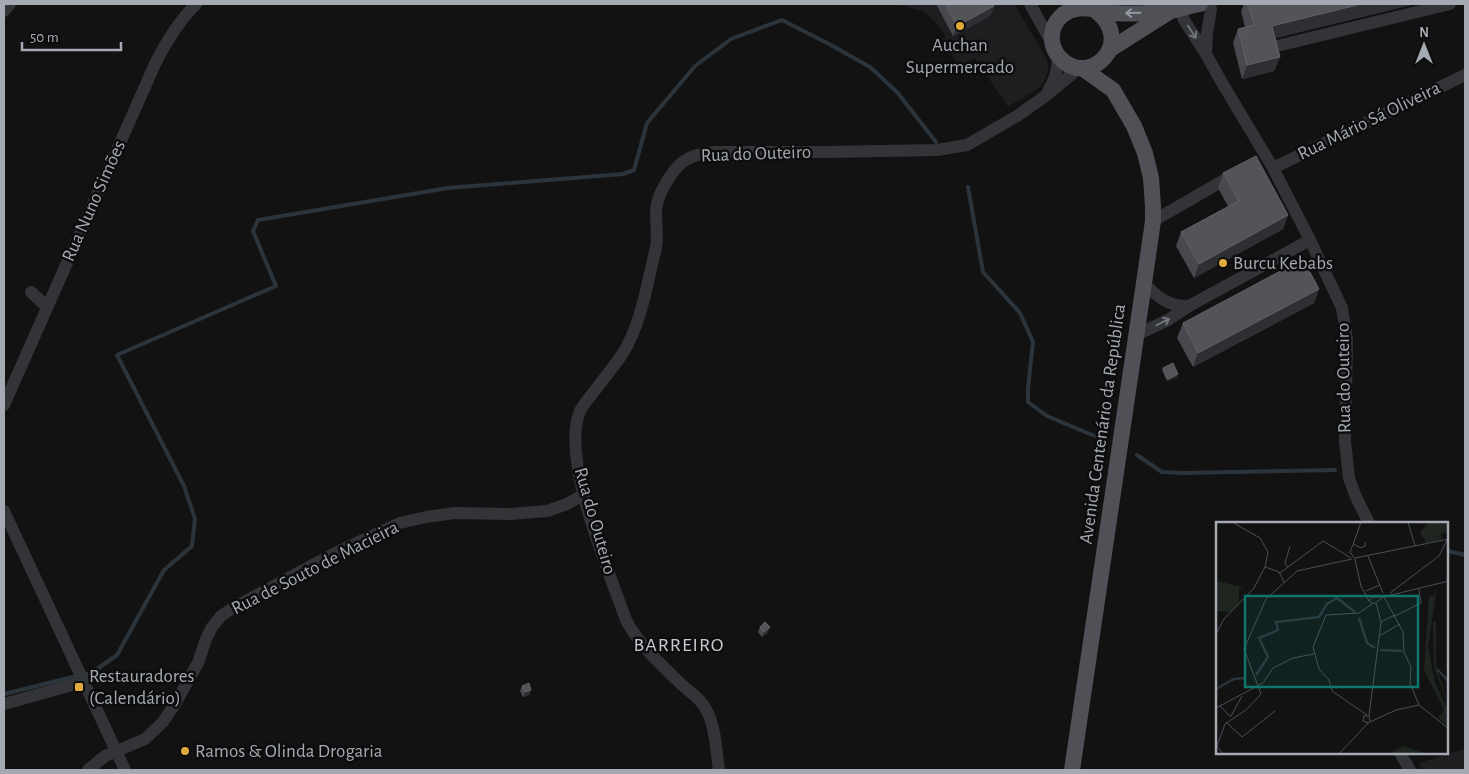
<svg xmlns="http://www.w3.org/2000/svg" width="1469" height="774" font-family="'Alegreya Sans',sans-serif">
	<rect width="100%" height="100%" fill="#121213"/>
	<!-- built -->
	<g fill="#1e1e20">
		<polygon points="867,4 1014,4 1047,59 1048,70 1046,78 1040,87 1008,107 975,58 959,67 942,39 946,37 936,23 923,11 894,4"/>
		<polygon points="1465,749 1465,770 1422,770 1419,763"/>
	</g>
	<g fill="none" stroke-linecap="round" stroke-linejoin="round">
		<!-- stream -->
		<g stroke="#2c343b" stroke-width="4">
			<polyline points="968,187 983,272 1020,313 1033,342 1028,388 1028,402 1047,416 1102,439"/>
			<polyline points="1137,455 1162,472 1183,473 1335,470"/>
			<polyline points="1448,551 1465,555"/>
			<polyline points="87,674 93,672 117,655 164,570 192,546 195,519 184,486 117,355 276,286 253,231 258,220 448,188 623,174 634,170 647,123 695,66 731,39 782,20 829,44 870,67 897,92 936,142"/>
			<polyline points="4,694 73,677"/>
		</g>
		<!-- minor -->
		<g stroke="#333438" stroke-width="12">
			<polyline points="1030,4 1053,45"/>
			<polyline points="1180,9 1184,20 1206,54 1221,81 1273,168 1310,240 1342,308 1347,340 1345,441 1347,460 1349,478 1356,497 1369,523"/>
			<polyline points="4,11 10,4"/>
			<polyline points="1273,47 1450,4"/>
			<polyline points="1206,54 1207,33 1211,10 1210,4"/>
			<path d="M1048 91C1055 79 1058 70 1058 56"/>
			<polyline points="1273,168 1465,75"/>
			<polyline points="1153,221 1233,175"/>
			<path d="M1144 283C1157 297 1169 307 1189 306"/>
			<polyline points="31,292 47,307"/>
			<polyline points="1136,335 1168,320 1189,306 1310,240"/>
			<path d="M4 405 155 64C166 42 178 22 196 4"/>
			<polyline points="4,511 125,770"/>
			<polyline points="4,704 83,682"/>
			<polyline points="1400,753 1410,770"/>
			<polyline points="88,770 105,756 145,739 163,722 175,704 198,663 206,639 212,627 221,616 233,608 333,554 400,523 426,517 454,513 510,514 547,511 567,504 583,495"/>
			<path d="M719 770C716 752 716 730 708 713 702 699 689 692 679 682 660 664 638 643 626 620 609 571 560 459 580 411 583 405 589 398 593 393 603 379 614 367 623 353 642 322 647 283 656 248 658 236 656 225 656 212 656 196 671 171 684 161 693 155 704 153 714 152H827L937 150 967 145 1017 116 1044 97 1072 74 1077 67"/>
		</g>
		<!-- major -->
		<g stroke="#4f5156" stroke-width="16">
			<path d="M1096 11C1136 42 1090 88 1061 59 1055 53 1051 44 1052 35 1053 22 1063 11 1076 9 1088 6 1101 12 1113 13 1132 14 1152 14 1170 11 1180 9 1190 6 1200 4"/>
			<polyline points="1109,50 1169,12"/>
			<polyline points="1072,770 1144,283 1153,221 1153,207 1151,178 1145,153 1134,126 1113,90 1082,68"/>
		</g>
	</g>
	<!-- wall -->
	<g fill="#48494e">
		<polygon points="936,4 993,4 994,6 990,16 953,36"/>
		<polygon points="1244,4 1415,4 1275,38 1280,57 1274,71 1242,79 1233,43 1238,29 1245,27 1241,11"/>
		<polygon points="1223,173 1288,215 1283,229 1194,278 1176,246 1181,232 1228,206 1218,188"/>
		<polygon points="1319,289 1314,303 1193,367 1177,338 1183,323"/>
		<polygon points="1163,368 1178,374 1177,377 1167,381 1162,370"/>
		<polygon points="760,627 768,632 762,637 758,632"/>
		<polygon points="522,686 531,690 529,695 523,697 520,691"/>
	</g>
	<!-- shaded-wall -->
	<g fill="#2e2f32">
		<polygon points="1361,4 1415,4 1267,40 1272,26"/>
		<polygon points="994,6 990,16 953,36 957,26"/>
		<polygon points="1280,57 1274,71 1242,79 1247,65"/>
		<polygon points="1288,215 1283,229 1194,278 1199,264"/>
		<polygon points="1319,289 1314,303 1193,367 1198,353"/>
		<polygon points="1178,374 1177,377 1167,381 1168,379"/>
		<polygon points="770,627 768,632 762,637 764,632"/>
		<polygon points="531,690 529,695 523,697 525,692"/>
	</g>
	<!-- building -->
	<g fill="#525458" stroke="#5f6166">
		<polygon points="945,4 993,4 994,6 957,26"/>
		<polygon points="1248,4 1361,4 1272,26 1280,57 1247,65 1238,29 1254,25"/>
		<polygon points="1256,156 1288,215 1199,264 1181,232 1239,201 1223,173"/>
		<polygon points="1303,259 1319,289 1198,353 1183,323"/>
		<polygon points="1173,363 1178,374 1168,379 1163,368"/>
		<polygon points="765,622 770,627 764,632 760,627"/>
		<polygon points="529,683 531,690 525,692 522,686"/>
	</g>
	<!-- one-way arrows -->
	<defs><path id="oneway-shaft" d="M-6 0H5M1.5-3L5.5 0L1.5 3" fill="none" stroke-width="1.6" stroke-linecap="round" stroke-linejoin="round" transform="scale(1.25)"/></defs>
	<use stroke="#9397a0" href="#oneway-shaft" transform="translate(1133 13) rotate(179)"/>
	<g stroke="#71747b">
		<use href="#oneway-shaft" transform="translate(1192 32) rotate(57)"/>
		<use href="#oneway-shaft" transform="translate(1163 322) rotate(-27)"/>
	</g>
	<!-- markers -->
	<g fill="#e1aa3b" stroke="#0d0d0e" stroke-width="2">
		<circle cx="960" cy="26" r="5"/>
		<circle cx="1223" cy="263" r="5"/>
		<rect x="74" y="682" width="10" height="10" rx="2.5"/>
		<circle cx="185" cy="751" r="5"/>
	</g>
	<g text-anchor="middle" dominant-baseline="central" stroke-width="5" stroke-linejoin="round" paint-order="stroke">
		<!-- poi labels -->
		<g font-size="19" fill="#a4a9b2" stroke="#0d0d0e" text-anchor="start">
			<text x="960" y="45" text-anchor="middle">Auchan<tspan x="960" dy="22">Supermercado</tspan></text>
			<text x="1233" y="263">Burcu Kebabs</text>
			<text x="89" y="676">Restauradores<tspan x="89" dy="22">(Calendário)</tspan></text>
			<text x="195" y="751">Ramos &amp; Olinda Drogaria</text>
		</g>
		<!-- street labels -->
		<g font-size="19" fill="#a4a9b2" stroke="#0d0d0e">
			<text transform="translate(1369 121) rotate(-26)">Rua Mário Sá Oliveira</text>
			<text transform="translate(756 154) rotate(-2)">Rua do Outeiro</text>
			<text transform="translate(94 201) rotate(-66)">Rua Nuno Simões</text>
			<text transform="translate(1344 378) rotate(-91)">Rua do Outeiro</text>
			<text transform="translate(1103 424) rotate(-82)">Avenida Centenário da República</text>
			<text transform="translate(595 521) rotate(74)">Rua do Outeiro</text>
			<text transform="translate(315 568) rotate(-27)">Rua de Souto de Macieira</text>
		</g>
		<!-- neighbourhood labels -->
		<g font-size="20" letter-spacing="1" fill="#c5c8cf" stroke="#0d0d0e">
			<text x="679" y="645">BARREIRO</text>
		</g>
	</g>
	<!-- overview -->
	<g transform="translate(1216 522)">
		<rect width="232" height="232" fill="#121213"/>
		<path d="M213 0H232V9L225 12 226 18 210 21 204 10ZM0 59 27 65 23 67V82L14 90 0 89ZM221 64 212 125 219 161 232 188 231 203 222 196 228 187 208 149 213 74 219 73ZM217 99 220 100V143L232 183 218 145ZM188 224 210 232H146L174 231Z" fill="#1e251f"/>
		<path fill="none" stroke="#2c343b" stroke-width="2.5" d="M143 96 151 121 159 126M164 128 187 129M221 147 233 160M40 153 52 135 43 116 62 108 60 100 103 95 111 82 121 76 139 90M0 167 18 157 29 156"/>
		<path fill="none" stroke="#4c4e53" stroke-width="1" d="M16 0 44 16 52 30 49 45 63 50 68 60M192 0 199 24M137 22 145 26 149 24V20M134 30 139 37 145 64 153 79M134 31 145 0M152 34 167 71M139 36 233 17M72 46 69 41 74 24M64 51 107 19 135 36M150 69 164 63M174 71 223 34 231 18M167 75 158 82 153 79 156 75H167L233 59M168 75 187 110 188 130 195 145 194 161 203 183M179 94 205 81 203 67M165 100 179 93M0 112 8 97 38 66 49 45M163 114 184 102M4 184 15 195M0 186 47 161 57 146 77 136 98 132M151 193 116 169 113 158 103 147 97 125 110 93 143 91 156 82M15 194 26 174M153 194 165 100 160 81M10 200 26 215 59 189M154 200 180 188 203 183 233 207M7 232 1 224 9 202 30 188 45 172 28 127 50 77 81 49 136 37M123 232 154 199 153 194H148L147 199 153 201"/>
		<path fill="#0f766e" fill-opacity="0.15" stroke="#0f766e" stroke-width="2.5" d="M29 74H202V165H29Z"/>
		<rect width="232" height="232" fill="none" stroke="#a4a9b2" stroke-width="2.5"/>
	</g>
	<!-- border -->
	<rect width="1469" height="774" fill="none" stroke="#a4a9b2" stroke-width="10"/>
	<!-- north arrow -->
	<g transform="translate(1424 45)" stroke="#0d0d0e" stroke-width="4" paint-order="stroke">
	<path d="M0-4L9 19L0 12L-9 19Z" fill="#a4a9b2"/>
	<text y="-8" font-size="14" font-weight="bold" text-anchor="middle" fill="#a4a9b2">N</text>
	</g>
	<!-- scale -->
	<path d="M22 42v8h99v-8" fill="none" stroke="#a4a9b2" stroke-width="2.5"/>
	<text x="30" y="42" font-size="15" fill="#a4a9b2" stroke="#0d0d0e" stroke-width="4" paint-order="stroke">50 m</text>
</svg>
